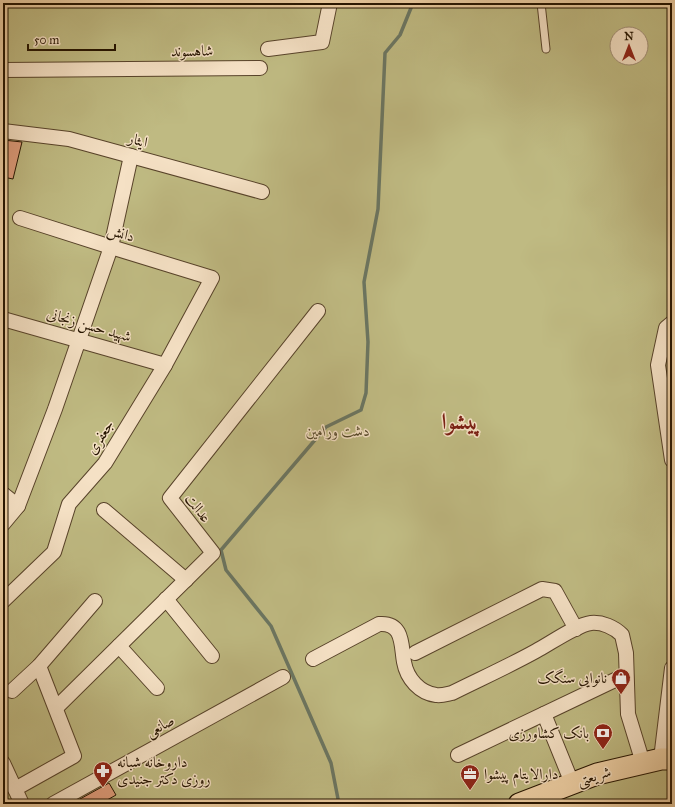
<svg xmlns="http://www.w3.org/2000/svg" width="675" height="807" font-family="'IM FELL Great Primer',Amiri,serif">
	<rect width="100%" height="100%" fill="#efd1a6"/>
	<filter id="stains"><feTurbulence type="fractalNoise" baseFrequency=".005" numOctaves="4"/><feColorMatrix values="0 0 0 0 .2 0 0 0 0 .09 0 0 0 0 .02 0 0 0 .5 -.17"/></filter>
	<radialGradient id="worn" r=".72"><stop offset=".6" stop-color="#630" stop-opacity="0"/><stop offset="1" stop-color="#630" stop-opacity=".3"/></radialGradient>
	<!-- green -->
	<path fill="#bfba82" stroke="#726741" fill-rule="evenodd" d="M3 3H672V804H3ZM617 34H641V58H617Z"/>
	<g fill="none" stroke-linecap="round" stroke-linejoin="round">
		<!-- stream -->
		<polyline stroke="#6b7662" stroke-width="3.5" points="339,804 331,763 271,626 226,570 221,550 326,427 361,410 366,393 368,342 364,282 378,209 385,53 400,35 413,3"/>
	</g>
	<!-- building -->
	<g fill="#e19e7d" stroke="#251400">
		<polygon points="3,140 22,142 13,179 3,177"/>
		<polygon points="109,783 116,795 100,804 71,804"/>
	</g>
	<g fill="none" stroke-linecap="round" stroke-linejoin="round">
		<!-- lane casing -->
		<g stroke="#58432a" stroke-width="9">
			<polyline id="lane" points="541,3 546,49"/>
		</g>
		<!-- street casing -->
		<g stroke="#58432a" stroke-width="16">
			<g id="street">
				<polyline points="268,49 322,42 330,3"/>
				<polyline points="3,70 260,68"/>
				<polyline points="3,131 69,139 262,192"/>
				<polyline points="3,319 165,365"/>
				<polyline points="672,323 666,328 658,365 672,460"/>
				<polyline points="3,494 18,506"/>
				<polyline points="104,510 186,580"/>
				<polyline points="3,524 18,506 55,409 111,247 131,156"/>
				<polyline points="166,599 212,656"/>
				<polyline points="3,601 54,552 69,504 105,463 165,365 212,278 111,247 20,218"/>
				<polyline points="119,646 157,688"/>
				<polyline points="415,653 542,589 555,591 576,629"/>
				<path d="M313 659 379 624C404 622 401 646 404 662 407 679 420 693 436 695 441 696 447 694 452 693 480 679 509 666 536 651 551 643 576 625 591 623 602 622 614 627 622 635L626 653 628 714 643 763"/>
				<polyline points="12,691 39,666 95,601"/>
				<polyline points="56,708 213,553 170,498 318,311"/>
				<polyline points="544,714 572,783"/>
				<polyline points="458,755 615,680"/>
				<polyline points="661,759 672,668"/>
				<polyline points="3,763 22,804"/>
				<polyline points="15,789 74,756 39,666"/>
				<polyline points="53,804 283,677"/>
			</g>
		</g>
		<!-- primary casing -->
		<g stroke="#251400" stroke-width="23">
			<polyline id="primary" points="519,804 597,774 661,759 672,759"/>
		</g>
		<!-- lane -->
		<use href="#lane" stroke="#f5e1c5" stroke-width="7"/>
		<!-- street -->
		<use href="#street" stroke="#f5e1c5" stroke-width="14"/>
		<!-- primary -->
		<use href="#primary" stroke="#efd1a6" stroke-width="21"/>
	</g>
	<!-- icons -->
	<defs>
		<g id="shop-pin" transform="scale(1)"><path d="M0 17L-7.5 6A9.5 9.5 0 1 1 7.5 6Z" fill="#8f2418" stroke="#f5e1c5"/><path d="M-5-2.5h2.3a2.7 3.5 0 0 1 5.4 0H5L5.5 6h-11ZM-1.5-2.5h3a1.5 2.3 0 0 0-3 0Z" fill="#fff"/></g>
		<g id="bank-pin" transform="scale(1)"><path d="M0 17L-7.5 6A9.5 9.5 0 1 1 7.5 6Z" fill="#8f2418" stroke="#f5e1c5"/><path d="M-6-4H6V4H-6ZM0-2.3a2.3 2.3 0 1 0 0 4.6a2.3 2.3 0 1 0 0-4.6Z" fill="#fff"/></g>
		<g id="pharmacy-pin" transform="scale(1)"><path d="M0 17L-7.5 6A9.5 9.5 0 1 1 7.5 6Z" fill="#8f2418" stroke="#f5e1c5"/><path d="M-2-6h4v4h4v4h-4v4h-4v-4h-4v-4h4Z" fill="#fff"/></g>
		<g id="office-pin" transform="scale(1)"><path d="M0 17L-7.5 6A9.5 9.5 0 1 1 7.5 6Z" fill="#8f2418" stroke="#f5e1c5"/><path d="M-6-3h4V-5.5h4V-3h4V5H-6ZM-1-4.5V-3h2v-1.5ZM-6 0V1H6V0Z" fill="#fff"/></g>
	</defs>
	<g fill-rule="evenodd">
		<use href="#shop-pin" x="621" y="678"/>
		<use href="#bank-pin" x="603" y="733"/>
		<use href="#pharmacy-pin" x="103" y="771"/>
		<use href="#office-pin" x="470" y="774"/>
	</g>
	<g text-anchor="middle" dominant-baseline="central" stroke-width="3" stroke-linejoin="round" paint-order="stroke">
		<!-- street labels -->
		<g font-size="15" fill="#251400" stroke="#f5e1c5">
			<text transform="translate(192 51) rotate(-1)">شاهسوند</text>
			<text transform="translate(138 140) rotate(15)">ایثار</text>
			<text transform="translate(121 233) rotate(17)">دانش</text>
			<text transform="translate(89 325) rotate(16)">شهید حسن زنجانی</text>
			<text transform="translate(100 437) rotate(-57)">جعفری</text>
			<text transform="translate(198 508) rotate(52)">عدالت</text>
			<text transform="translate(160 726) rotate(-29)">صانعی</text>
			<text transform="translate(594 776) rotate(-18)">شریعتی</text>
		</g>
		<!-- park labels -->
		<g font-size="15" font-style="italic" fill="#534627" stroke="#f5e1c5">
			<text x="338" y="431">دشت ورامین</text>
		</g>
		<!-- poi labels -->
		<g font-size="15" fill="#251400" stroke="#f5e1c5" text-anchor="end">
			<text x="607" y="678">نانوایی سنگک</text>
			<text x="589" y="733">بانک کشاورزی</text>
			<text x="117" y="762" text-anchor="start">داروخانه شبانه<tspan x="117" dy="17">روزی دکتر جنیدی</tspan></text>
			<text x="484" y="774" text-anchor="start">دارالایتام پیشوا</text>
		</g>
		<!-- town labels -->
		<g font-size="23" font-weight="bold" fill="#7a1f14" stroke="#f5e1c5">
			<text x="461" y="421">پیشوا</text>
		</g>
	</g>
	<!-- margin -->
	<rect width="675" height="807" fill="none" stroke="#efd1a6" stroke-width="16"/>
	<rect x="4" y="4" width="667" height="799" fill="none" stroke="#251400" stroke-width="2"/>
	<rect x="8" y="8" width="659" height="791" fill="none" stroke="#251400"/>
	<!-- north arrow -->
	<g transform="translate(629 46)"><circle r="19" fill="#f5e1c5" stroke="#a28f76"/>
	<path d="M0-3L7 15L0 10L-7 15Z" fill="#8f2418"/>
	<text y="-6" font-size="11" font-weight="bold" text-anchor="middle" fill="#251400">N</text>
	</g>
	<!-- scale -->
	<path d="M28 44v6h87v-6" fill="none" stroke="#251400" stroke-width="2"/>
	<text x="34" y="44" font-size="12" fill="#251400" stroke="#f5e1c5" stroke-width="3" paint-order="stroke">50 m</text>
	<rect width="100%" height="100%" filter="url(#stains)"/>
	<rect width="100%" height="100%" fill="url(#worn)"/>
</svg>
